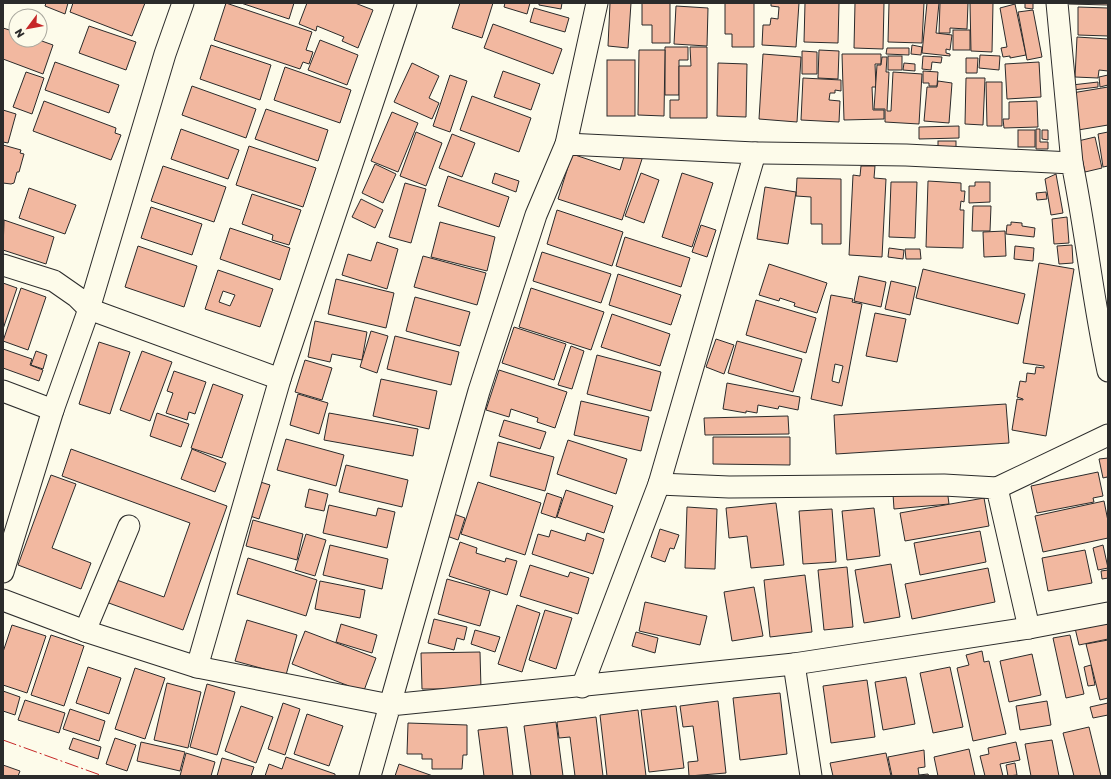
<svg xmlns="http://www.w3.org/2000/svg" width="1111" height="779" font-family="Rubik,sans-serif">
	<rect width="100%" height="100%" fill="#fdfbea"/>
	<!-- building -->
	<g fill="#f2b8a0" stroke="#2b2b2b" fill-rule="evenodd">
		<polygon points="46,3 68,3 65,14 45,6"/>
		<polygon points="73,3 145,3 132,36 70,12"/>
		<polygon points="226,3 312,32 306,50 313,52 309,64 303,62 300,69 214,40"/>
		<polygon points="241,3 294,3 289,19"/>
		<polygon points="307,3 355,3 373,10 358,48 342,41 344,37 317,26 316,31 299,24"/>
		<polygon points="460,3 493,3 482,38 452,28"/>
		<polygon points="505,3 530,3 527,14 504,7"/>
		<polygon points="539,3 562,3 561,9 539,5"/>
		<polygon points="610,3 631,3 628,48 608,46"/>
		<polygon points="642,3 670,3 670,43 652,43 652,25 642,25"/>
		<polygon points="725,3 754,3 754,47 732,47 732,34 725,34"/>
		<polygon points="771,3 799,3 796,47 762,45 763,25 770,25 771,18 778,19 779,7 771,6"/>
		<polygon points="805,3 839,3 838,43 804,42"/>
		<polygon points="855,3 884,3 883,49 854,48"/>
		<polygon points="889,3 924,3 922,43 888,42"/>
		<polygon points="927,3 939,3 936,33 952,35 950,50 946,49 946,53 950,54 950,56 922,53"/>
		<polygon points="940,3 968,3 967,29 950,28 950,33 939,33"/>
		<polygon points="970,3 993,3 992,52 971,51"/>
		<polygon points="1025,3 1033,3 1033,9 1025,8"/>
		<polygon points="1069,3 1108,3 1108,5 1069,4"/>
		<polygon points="1015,4 1026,55 1010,58 1010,56 1003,57 1001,48 1007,47 1000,8"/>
		<polygon points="676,6 708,8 707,46 674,44"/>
		<polygon points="1078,7 1108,8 1108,36 1078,35"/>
		<polygon points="534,8 569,18 565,32 530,22"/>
		<polygon points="1033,10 1042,57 1027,60 1018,12"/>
		<polygon points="493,24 562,49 553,74 484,48"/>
		<polygon points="89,26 136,42 126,70 79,53"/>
		<polygon points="3,28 16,32 16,40 39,40 53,45 43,74 3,59"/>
		<rect x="953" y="30" width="17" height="20"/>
		<polygon points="1077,37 1108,39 1108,71 1099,70 1098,78 1075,77"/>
		<polygon points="320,40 358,55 347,85 308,70"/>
		<polygon points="211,45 271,65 260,100 200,79"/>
		<polygon points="912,45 922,47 921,55 911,54"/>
		<polygon points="665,47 688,47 688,60 679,60 679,95 665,95"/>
		<polygon points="690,47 707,47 707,118 670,118 670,100 679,100 679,66 691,66"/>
		<polygon points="887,48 909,48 909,55 886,54"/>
		<polygon points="639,50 665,50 664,116 638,115"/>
		<polygon points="819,50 839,51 838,79 818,78"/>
		<polygon points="802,51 817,52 817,74 802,74"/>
		<polygon points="763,54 801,57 797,122 759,119"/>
		<polygon points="842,54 881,54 881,64 875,64 876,87 872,87 873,110 884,110 884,119 844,120"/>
		<polygon points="980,55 1000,56 999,70 979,68"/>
		<rect x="888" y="56" width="14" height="14"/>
		<polygon points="923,56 942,57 941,63 932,62 931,70 922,69"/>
		<polygon points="882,57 887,57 886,72 889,72 887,111 891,111 893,72 922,74 919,124 885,122 885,109 874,109 877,65 881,65"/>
		<polygon points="966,58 978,58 977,73 966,73"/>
		<rect x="607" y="60" width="28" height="56"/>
		<polygon points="55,62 119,85 109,113 45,90"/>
		<polygon points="1039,62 1041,97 1007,99 1005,64"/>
		<polygon points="412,63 439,76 429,98 439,103 432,119 394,102"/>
		<polygon points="718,63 747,64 746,117 717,116"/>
		<polygon points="904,63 915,64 915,71 903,70"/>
		<polygon points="285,67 351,90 340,123 274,100"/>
		<polygon points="503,71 540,84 531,110 494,97"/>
		<polygon points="923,71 938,72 937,86 929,86 929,83 923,83"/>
		<polygon points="26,72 44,78 32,114 13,107"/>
		<polygon points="450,75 467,81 450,132 433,126"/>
		<polygon points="1108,75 1108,85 1100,87 1099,77"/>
		<polygon points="803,78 841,80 841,91 835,90 835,93 830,93 829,100 840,101 839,122 801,120"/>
		<polygon points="966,78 985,78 983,125 965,124"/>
		<polygon points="938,81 952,83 949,123 924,121 927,87 937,87"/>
		<polygon points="986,82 1002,82 1002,126 987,126"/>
		<polygon points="1098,82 1098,87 1073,90 1072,85"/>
		<polygon points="192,86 256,109 246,138 182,115"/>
		<polygon points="1108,87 1108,125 1078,130 1072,93"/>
		<polygon points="472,96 531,118 519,152 460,130"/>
		<polygon points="44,101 116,128 115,133 121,135 111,160 33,131"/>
		<polygon points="1037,101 1038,127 1004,128 1003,119 1009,119 1009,102"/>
		<polygon points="266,109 328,130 318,161 255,139"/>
		<polygon points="3,110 16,114 8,143 3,142"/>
		<polygon points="392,112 418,123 398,172 371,161"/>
		<polygon points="959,126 959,138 919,139 919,127"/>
		<polygon points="181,129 239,150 228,179 171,159"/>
		<polygon points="1036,129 1040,129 1040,142 1048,142 1048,149 1036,149"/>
		<rect x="1018" y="130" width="17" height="17"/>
		<polygon points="1042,130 1048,130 1048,140 1042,139"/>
		<polygon points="416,132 442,143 426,186 400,176"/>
		<polygon points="1108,132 1108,166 1103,167 1098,134"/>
		<polygon points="452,134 475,143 462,177 439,168"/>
		<polygon points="1095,137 1102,168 1085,172 1078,141"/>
		<rect x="938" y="141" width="18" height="10"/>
		<polygon points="3,145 21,150 20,153 24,154 19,172 17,172 14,183 11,184 3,183"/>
		<polygon points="249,146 316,168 303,207 236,185"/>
		<polygon points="626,150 643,156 622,220 558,199 572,154 620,170"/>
		<polygon points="375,164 396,174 383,203 362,193"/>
		<polygon points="163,166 226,187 214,222 151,201"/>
		<polygon points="861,166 875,166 874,178 886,179 882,257 849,255 853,175 860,176"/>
		<polygon points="495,173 519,181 516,192 492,183"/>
		<polygon points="641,173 659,180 644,223 625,216"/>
		<polygon points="682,173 713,183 692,247 662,237"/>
		<polygon points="1056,174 1063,213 1051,215 1045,179"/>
		<polygon points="448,176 509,197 499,227 438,206"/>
		<polygon points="797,178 841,179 841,244 822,244 822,224 811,224 811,197 796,196"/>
		<polygon points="928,181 961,183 961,191 965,191 964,202 961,201 960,210 964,210 963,248 926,247"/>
		<polygon points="891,182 917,182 915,238 889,237"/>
		<polygon points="975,182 990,182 990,202 969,203 969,186 975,186"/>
		<polygon points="405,183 426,189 411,243 389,237"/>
		<polygon points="765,187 796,192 788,244 757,239"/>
		<polygon points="29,188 76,205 65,234 19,218"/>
		<polygon points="1046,192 1047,199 1037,200 1036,193"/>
		<polygon points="252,194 301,210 289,245 272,240 273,235 242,224"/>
		<polygon points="361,199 383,210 375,228 352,217"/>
		<polygon points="973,206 991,206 990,231 972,231"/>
		<polygon points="151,207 202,224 192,255 141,238"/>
		<polygon points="557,210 623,232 612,266 547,244"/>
		<polygon points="1067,217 1069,243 1054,244 1052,219"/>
		<polygon points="4,220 54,237 46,264 3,250"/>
		<polygon points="440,222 495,237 487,271 431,257"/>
		<polygon points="1011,222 1022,223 1022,226 1035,228 1034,237 1006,234 1007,225 1011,225"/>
		<polygon points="701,225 716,230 707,257 692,252"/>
		<polygon points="230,228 290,248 280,280 220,259"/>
		<polygon points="1005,231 1006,256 984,257 983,232"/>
		<polygon points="625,237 690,258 681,287 616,266"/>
		<polygon points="377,242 398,249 387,289 342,275 348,254 371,261"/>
		<polygon points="1072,245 1073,263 1059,264 1057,246"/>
		<polygon points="138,246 197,266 184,307 125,287"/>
		<polygon points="1015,246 1034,248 1033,261 1014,259"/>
		<polygon points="889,248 904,250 903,259 888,257"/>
		<polygon points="905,249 920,249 921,259 906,259"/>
		<polygon points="542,252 611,274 601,303 533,281"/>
		<polygon points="423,256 486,273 477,305 414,287"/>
		<polygon points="1039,263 1074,269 1046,436 1012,430 1017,399 1023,400 1023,399 1017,397 1020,381 1026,382 1027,373 1035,374 1036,367 1044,368 1044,366 1023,363"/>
		<polygon points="769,264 827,283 817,313 794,306 795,303 780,298 779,301 759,295"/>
		<polygon points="923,269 1025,294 1018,324 916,298"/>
		<path d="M218 270 273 289 260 327 205 309ZM223 291 235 295 230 306 219 302Z"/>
		<polygon points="618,274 681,295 671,325 609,305"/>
		<polygon points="859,276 886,282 881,307 854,301"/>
		<polygon points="336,279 394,293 386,328 328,314"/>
		<polygon points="891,281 916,287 910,315 885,309"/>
		<polygon points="3,283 17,288 3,329"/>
		<polygon points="21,288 46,297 28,350 3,341"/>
		<polygon points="531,288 604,312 591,350 519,327"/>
		<path d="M831 295 853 299 852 302 862 304 842 406 811 399ZM835 364 843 366 839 383 832 381Z"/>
		<polygon points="415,297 470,312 460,346 406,331"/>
		<polygon points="756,300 816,318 806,353 746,335"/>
		<polygon points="875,313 906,319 897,362 866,356"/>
		<polygon points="612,314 670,334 660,366 601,347"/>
		<polygon points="315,321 367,332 362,360 332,354 330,362 308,357"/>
		<polygon points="514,327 566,344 554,380 502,363"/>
		<polygon points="371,331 388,336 377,373 360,367"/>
		<polygon points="395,336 459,352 451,385 387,369"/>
		<polygon points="716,339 734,345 724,374 706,367"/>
		<polygon points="737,341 802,359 793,392 728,373"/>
		<polygon points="99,342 130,352 110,414 79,404"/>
		<polygon points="571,346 584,351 572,389 558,385"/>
		<polygon points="3,349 32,359 30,365 43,370 39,381 3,368"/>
		<polygon points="36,351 47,355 43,369 31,365"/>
		<polygon points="142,351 172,362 150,421 120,410"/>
		<polygon points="597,355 661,372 651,411 587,394"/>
		<polygon points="305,360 332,368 322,400 295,392"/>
		<polygon points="499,370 567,392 555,428 537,422 538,418 511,409 509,417 486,410"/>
		<polygon points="174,371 206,382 195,414 189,412 187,420 166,413 173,393 167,391"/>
		<polygon points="381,379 437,391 429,429 373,416"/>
		<polygon points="727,383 800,397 798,410 779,406 778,409 758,405 757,413 746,411 746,413 723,409"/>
		<polygon points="213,384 243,395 222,458 191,448"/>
		<polygon points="298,394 328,403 319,434 290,425"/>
		<polygon points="581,401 649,417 641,451 574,435"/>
		<polygon points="1006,404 1009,443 836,454 834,415"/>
		<polygon points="157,413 189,424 181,447 150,436"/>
		<polygon points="329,413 418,429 413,456 324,440"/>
		<polygon points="788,416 789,434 705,435 704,418"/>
		<polygon points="504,420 546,432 540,449 499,436"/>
		<polygon points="713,437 790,437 790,465 713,464"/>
		<polygon points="286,439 344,455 336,486 277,470"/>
		<polygon points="568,440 627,459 616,494 557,474"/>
		<polygon points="498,442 554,457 545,491 490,476"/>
		<polygon points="71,449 227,506 183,630 106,602 114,579 164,597 190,523 62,476"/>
		<polygon points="192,449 226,463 215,492 181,479"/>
		<polygon points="1108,458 1108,480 1107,477 1103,478 1099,459"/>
		<polygon points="346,465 408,480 402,507 339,492"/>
		<polygon points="1098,472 1103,496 1093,498 1094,502 1037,513 1031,486"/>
		<polygon points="51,475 76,484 52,548 91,563 81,589 18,565"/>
		<polygon points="254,480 270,485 259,519 244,514"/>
		<polygon points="478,482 541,503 525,555 461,534"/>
		<polygon points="309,489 328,494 324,511 305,507"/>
		<polygon points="947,489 949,504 894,509 893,494"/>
		<polygon points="566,490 613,506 604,533 557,517"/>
		<polygon points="547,493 562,498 556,518 541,513"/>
		<polygon points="984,498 989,526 905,541 900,513"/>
		<polygon points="1104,501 1108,521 1108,538 1043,552 1035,516"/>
		<polygon points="776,503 784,565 751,568 747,536 729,538 726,508"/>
		<polygon points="329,505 376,516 378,508 395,512 387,548 323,533"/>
		<polygon points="687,507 717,509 715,569 685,568"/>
		<polygon points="874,508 880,556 847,560 842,511"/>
		<polygon points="832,509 836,562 803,564 799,511"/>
		<polygon points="451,513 465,518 458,540 444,535"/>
		<polygon points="253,520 303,534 297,560 246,546"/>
		<polygon points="660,529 679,535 674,549 670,548 665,562 651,557"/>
		<polygon points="551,530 585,541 587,533 604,539 593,574 532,554 538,534 549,537"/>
		<polygon points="980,531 986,562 920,575 914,543"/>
		<polygon points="306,534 326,540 315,576 295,570"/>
		<polygon points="460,542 477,548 476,553 505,562 506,558 517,561 507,595 449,576"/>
		<polygon points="330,545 388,559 382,589 323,575"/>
		<polygon points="1103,545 1108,568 1098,570 1093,548"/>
		<polygon points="1085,550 1092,583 1048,591 1042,558"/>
		<polygon points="248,558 317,580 306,616 237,594"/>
		<polygon points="891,564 900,617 864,623 855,570"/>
		<polygon points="530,565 568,577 570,572 589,578 578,614 520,596"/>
		<polygon points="847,567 853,627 824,630 818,570"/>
		<polygon points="988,568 995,602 912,619 905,584"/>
		<polygon points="1108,570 1108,578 1102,579 1101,571"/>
		<polygon points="805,575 812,632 770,637 764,580"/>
		<polygon points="447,579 490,591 480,626 438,614"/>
		<polygon points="320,581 365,590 360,618 315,609"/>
		<polygon points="754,587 763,636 732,641 724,592"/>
		<polygon points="645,602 707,616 700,645 639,631"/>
		<polygon points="517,605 540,613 522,672 498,664"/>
		<polygon points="545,610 572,618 556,669 529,660"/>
		<polygon points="434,619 467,627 464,640 457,638 454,650 428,643"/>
		<polygon points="247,620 297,635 286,675 235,661"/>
		<polygon points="341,624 377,635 372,653 336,642"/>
		<polygon points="1108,624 1108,639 1079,645 1075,628"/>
		<polygon points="12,625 46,636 27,693 3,685 3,652"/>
		<polygon points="475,630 500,637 495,652 471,644"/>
		<polygon points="305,631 376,658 362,696 347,691 349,686 292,664"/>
		<polygon points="636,632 658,638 655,653 632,646"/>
		<polygon points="51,635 84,646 64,706 31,695"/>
		<polygon points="1070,635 1084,694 1066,698 1053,638"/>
		<polygon points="1108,640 1108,698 1100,700 1086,644"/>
		<polygon points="982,651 984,662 989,661 1006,734 973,741 957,668 969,665 966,655"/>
		<polygon points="480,652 481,689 422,689 421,653"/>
		<polygon points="1032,654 1041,695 1009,702 1000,661"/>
		<polygon points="1091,665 1095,685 1088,686 1084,667"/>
		<polygon points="88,667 121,678 109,714 76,703"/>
		<polygon points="950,667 963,727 933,733 920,673"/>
		<polygon points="135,668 165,678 145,739 115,729"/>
		<polygon points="906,677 915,724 883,730 875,682"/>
		<polygon points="867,680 875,737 831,743 823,686"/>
		<polygon points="167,683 201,692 188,748 154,740"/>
		<polygon points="207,684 235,692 217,755 190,747"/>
		<polygon points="3,691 20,697 15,715 3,711"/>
		<polygon points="780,693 787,754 740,760 733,698"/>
		<polygon points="25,700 65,713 59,733 18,720"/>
		<polygon points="718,701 726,773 689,776 688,762 698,761 693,726 683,727 680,706"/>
		<polygon points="1047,701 1051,725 1020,730 1016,706"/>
		<polygon points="283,703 300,709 285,755 268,749"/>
		<polygon points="1108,703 1108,715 1093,718 1090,707"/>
		<polygon points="241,706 273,717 256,763 225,751"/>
		<polygon points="676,706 684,768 649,772 641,710"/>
		<polygon points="70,709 105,721 99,741 63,729"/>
		<polygon points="638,710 646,776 607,776 600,715"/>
		<polygon points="307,714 343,726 329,766 294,754"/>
		<polygon points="596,717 603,776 575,776 570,737 559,738 557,722"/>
		<polygon points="556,722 563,776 531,776 524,726"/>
		<polygon points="408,723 467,725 467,755 463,755 462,769 432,769 432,759 422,759 422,754 407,754"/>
		<polygon points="507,727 513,776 484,776 478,730"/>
		<polygon points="1089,727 1101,776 1074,776 1063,733"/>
		<polygon points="73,738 101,747 98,759 69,749"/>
		<polygon points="115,738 136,745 127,771 106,764"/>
		<polygon points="1052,740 1059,776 1031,776 1025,744"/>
		<polygon points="141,742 185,752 180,771 137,761"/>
		<polygon points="1016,742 1020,760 1000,764 1003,776 985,776 980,756 989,754 988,748"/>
		<polygon points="969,749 975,776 938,776 934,757"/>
		<polygon points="924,750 925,767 918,768 919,775 928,774 929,776 892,776 888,757"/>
		<polygon points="186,753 215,762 211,776 180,776"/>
		<polygon points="886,753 891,776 833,776 830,763"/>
		<polygon points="286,757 335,774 335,776 265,776 269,764 282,769"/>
		<polygon points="222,758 254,767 251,776 217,776"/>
		<polygon points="1015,763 1017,775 1008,776 1006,765"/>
		<polygon points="399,764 433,776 395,776"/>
		<polygon points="3,765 20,771 18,776 3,776"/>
	</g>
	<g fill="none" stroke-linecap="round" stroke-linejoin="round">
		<!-- minor casing -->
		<g stroke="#2b2b2b" stroke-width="23">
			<g id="minor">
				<polyline points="1057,3 1072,163"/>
				<polyline points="566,144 597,3"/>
				<path d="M755 153 906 155 1072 163C1086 232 1093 302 1108 371"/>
				<polyline points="3,265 54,281 77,297 89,309 280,379"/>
				<polyline points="3,391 53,410"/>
				<polyline points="659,484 729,487 944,485 997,488 1029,628"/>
				<polyline points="997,488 1108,435"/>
				<polyline points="3,572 53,410 89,309 165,54 183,3"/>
				<polyline points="3,600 85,631 197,667 390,705 479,391 536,215 566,144 755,153 659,484 582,687"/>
				<polyline points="85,631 129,526"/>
				<polyline points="794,664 811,776"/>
				<polyline points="197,667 280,379 406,3"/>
				<polyline points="370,776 390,705 794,664 1029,628 1108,613"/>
			</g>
		</g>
		<!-- minor -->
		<use href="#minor" stroke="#fdfbea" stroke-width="21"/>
		<!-- power -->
		<polyline stroke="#c62828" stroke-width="1" stroke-dasharray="14 3 2 3" stroke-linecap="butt" points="3,740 103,776"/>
	</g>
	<!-- border -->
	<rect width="1111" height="779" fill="none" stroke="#2b2b2b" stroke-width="8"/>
	<!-- north arrow -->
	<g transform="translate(28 28) rotate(238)"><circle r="19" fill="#fdfbea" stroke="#a9a89e"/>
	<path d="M0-3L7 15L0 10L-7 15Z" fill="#c62828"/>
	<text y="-6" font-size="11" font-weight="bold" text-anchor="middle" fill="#2b2b2b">N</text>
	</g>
</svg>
